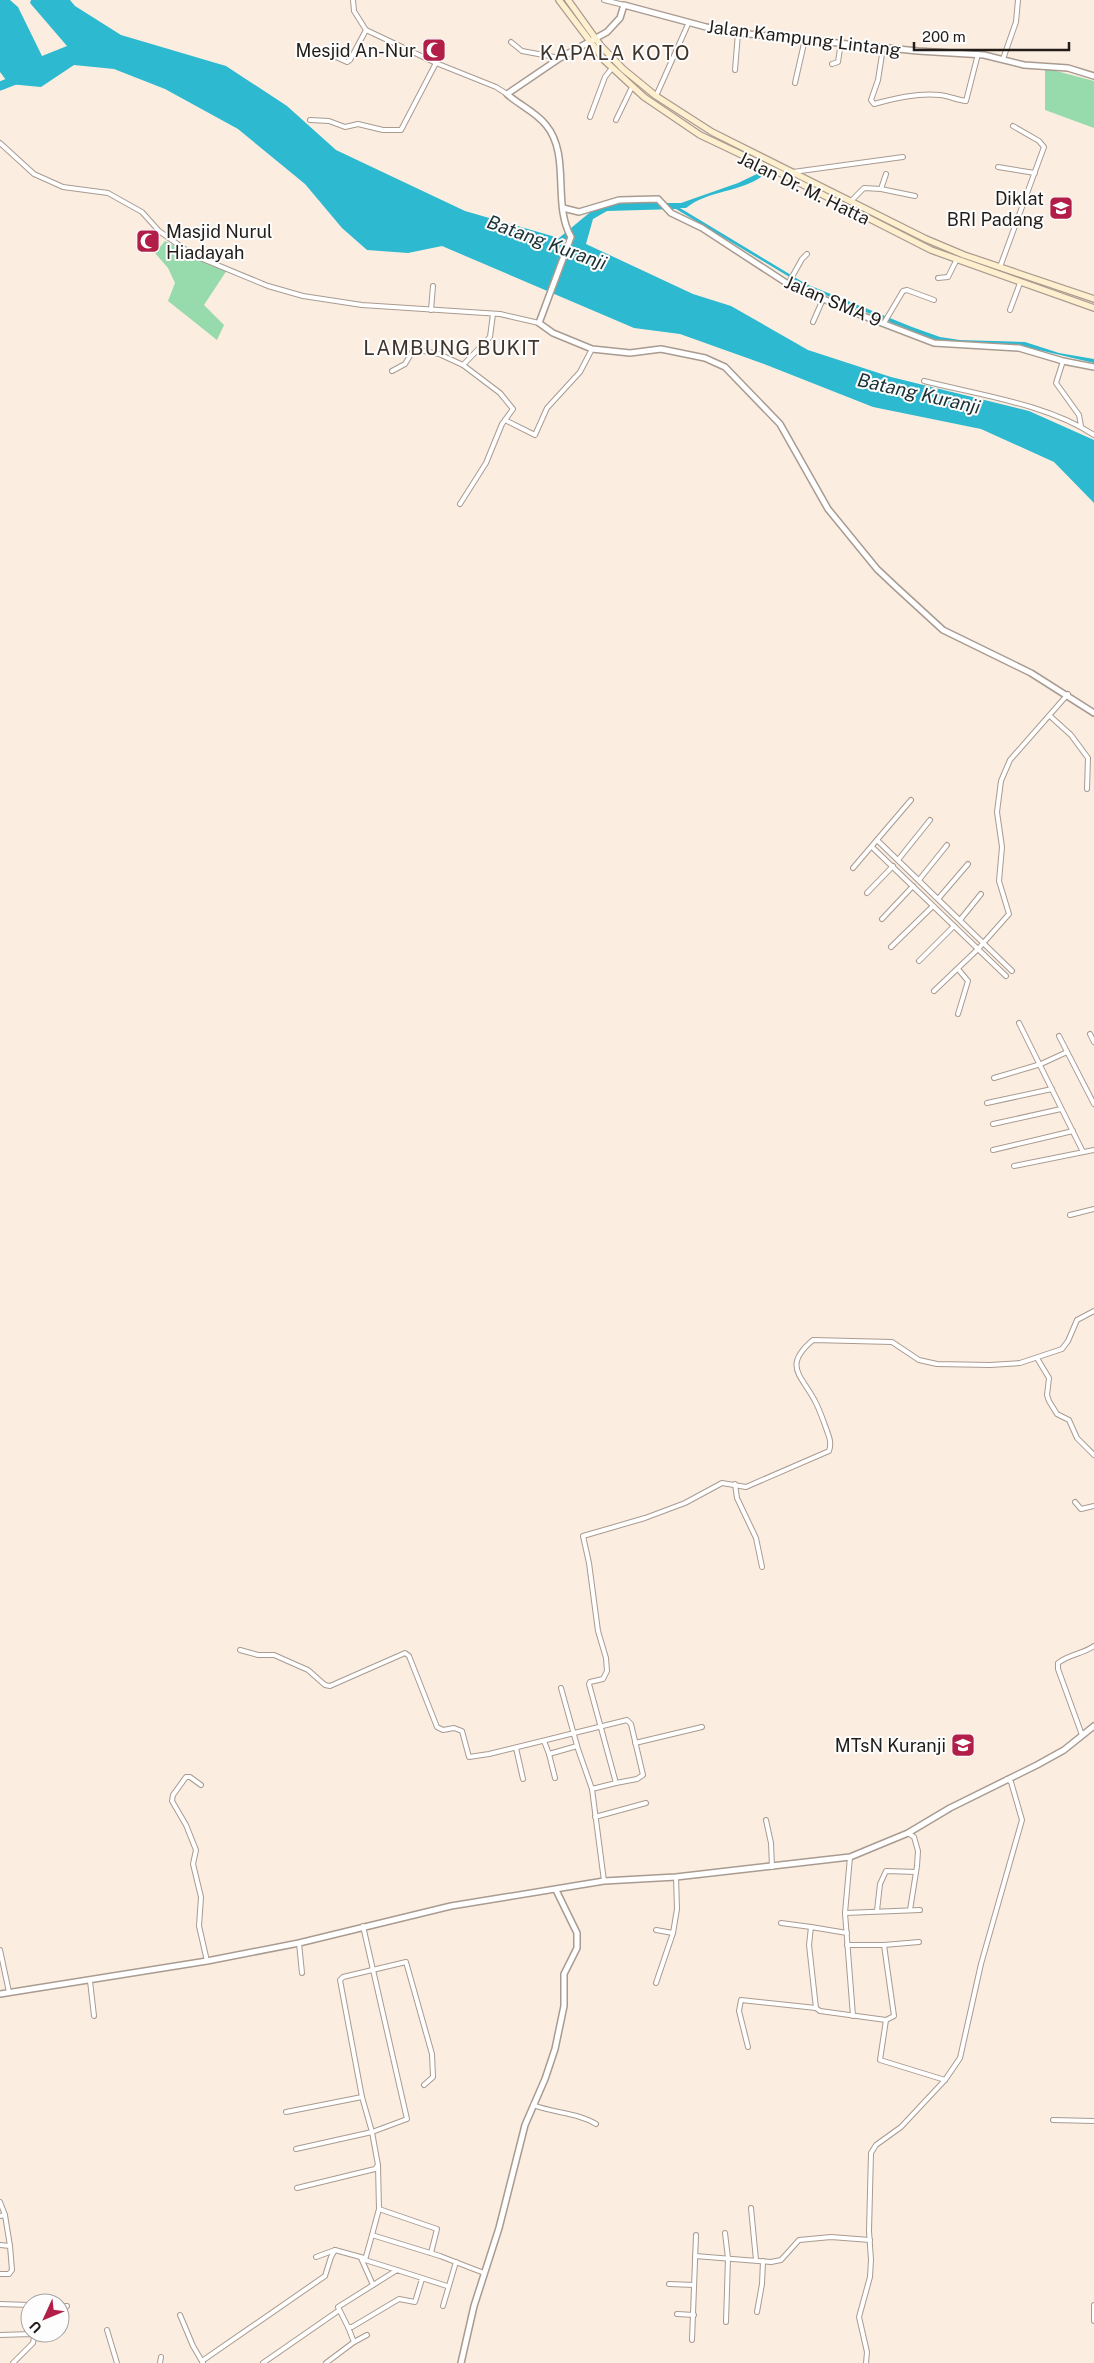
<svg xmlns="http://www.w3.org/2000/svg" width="1094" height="2363" font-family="'Public Sans',sans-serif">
	<rect width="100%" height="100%" fill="#fcede1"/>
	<!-- green -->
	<g fill="#97daac">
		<polygon points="1045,68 1094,81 1094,128 1045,110"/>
		<polygon points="165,241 227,270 204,305 224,325 217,340 168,301 175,283 168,268 155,253"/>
	</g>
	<!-- water -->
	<path fill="#2db9cf" d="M0 0H10L18 7 42 56 67 46 30 3 31 0H70L75 6 121 35 226 66 287 106 336 150 465 211 559 238 594 209 614 203H681L738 183 761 172 766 173C743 193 709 189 686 208H680L806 284 912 327 940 337 960 340 1025 342 1059 353 1094 359V363L1026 347 933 340 806 287 676 209 607 211 593 219 586 244 693 294 731 306 808 350 891 377 1029 411 1094 440V503L1054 462 981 429 873 407 764 364 680 334 634 328 442 246 408 253 367 250 342 228 305 184 238 129 165 89 114 69 74 65 41 87 9 84 0 72Z"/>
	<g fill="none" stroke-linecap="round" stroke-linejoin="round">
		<!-- river -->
		<polyline stroke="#2db9cf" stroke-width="9" points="0,86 18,79"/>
		<!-- minor casing -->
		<g stroke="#a99b90" stroke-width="6">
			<g id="minor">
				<polyline points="353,0 354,11 366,30 436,63 496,87 507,94"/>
				<polyline points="604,0 624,5"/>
				<polyline points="511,42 522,51 560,58"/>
				<path d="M883 48 878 80 871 100 874 104C896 98 917 93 940 95 949 96 957 100 966 101L978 54"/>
				<polyline points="325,52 347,62 350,60 366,30"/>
				<polyline points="1003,59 1016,22 1018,0"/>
				<polyline points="832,64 838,62 841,42"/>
				<polyline points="735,70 738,33"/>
				<polyline points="795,83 805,39"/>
				<polyline points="656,96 689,22"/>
				<polyline points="590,117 605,77 612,68"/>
				<polyline points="310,120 329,121 345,127 358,124 383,130 401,130 436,63"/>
				<polyline points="616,120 632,87"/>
				<polyline points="0,143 34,174 63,187 108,193 142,212 159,231 193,255 268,286 303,296 362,305 500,314 539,323"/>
				<polyline points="998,167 1035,173"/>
				<polyline points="793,172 903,157"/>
				<polyline points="881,189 886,174"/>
				<polyline points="852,200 864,188 881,189 915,196"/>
				<polyline points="1003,202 1025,201"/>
				<polyline points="1000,267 1044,147 1039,141 1013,126"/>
				<polyline points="938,278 948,277 956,261"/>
				<polyline points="788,284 802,259 807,254"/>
				<polyline points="431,310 433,286"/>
				<polyline points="1010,310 1020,283"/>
				<polyline points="813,322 823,299"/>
				<polyline points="884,323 903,291 907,290 934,300"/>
				<polyline points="1063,361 1056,383 1079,415 1081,426"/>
				<polyline points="392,371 405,364 414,349 439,354 463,365 490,337 493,314"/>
				<path d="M924 381C979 395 1047 404 1094 435"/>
				<polyline points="505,420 535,435 547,408 580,372 592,349"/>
				<polyline points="460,504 486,463 502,424 513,409 500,393 463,365"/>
				<polyline points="1050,716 1071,735 1088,758 1087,789"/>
				<polyline points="877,840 1012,971"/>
				<polyline points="872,847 1006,976"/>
				<polyline points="898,860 930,820"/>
				<polyline points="853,868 911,800"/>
				<polyline points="919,880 947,845"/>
				<polyline points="867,893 893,866"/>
				<polyline points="938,899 968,864"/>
				<polyline points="882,919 913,886"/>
				<polyline points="960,920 981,894"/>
				<polyline points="891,947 933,906"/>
				<polyline points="919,961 954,926"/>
				<polyline points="958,969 968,981 958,1014"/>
				<polyline points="934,991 978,949 1009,914 999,881 1002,847 997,812 1001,781 1010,760 1068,694"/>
				<polyline points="1019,1023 1083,1152"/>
				<polyline points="1090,1034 1094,1042"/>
				<polyline points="1059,1036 1094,1104"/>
				<polyline points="994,1078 1041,1064 1067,1052"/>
				<polyline points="987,1103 1052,1089"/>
				<polyline points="993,1124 1061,1109"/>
				<polyline points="993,1150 1073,1131"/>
				<polyline points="1014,1166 1094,1150"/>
				<polyline points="1070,1215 1094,1209"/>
				<polyline points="1037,1358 1049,1378 1047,1395 1049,1401 1057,1414 1069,1420 1077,1438 1094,1455"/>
				<polyline points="735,1484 737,1498 756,1538 762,1567"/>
				<polyline points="1075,1502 1081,1509 1094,1506"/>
				<polyline points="240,1650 258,1655 274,1655 308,1670 325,1685 330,1686 405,1653 409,1656 437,1727 443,1730 454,1728 462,1731 469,1757 489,1754 627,1720 631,1724 643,1775 637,1779 616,1783"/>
				<polyline points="561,1688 578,1749 592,1789 604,1881"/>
				<path d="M1082 1735 1058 1669V1663C1069 1654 1083 1654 1094 1646"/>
				<polyline points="544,1741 549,1754"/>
				<polyline points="635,1743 702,1727"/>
				<polyline points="516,1748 523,1779"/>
				<polyline points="555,1778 549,1754 577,1746"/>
				<polyline points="201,1785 190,1777 186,1777 173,1795 172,1801 186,1825 196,1850 193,1864 201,1897 199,1926 207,1961"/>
				<path d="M592 1789 616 1783 589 1684 590 1682 603 1679 607 1671 606 1658 598 1631 589 1563 583 1536 645 1518 685 1503 722 1483 746 1487 829 1451C832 1442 829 1437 826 1428 823 1420 820 1411 816 1403 803 1376 781 1367 813 1340L892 1342 919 1360 937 1364 990 1365 1020 1363 1062 1349 1068 1341 1077 1320 1094 1311"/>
				<polyline points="595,1817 646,1803"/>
				<polyline points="766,1820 771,1843 772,1867"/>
				<polyline points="908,1833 914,1837 918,1851 917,1866 910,1910"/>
				<polyline points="850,1857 845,1913 853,2016"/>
				<polyline points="877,1911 880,1884 886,1871 916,1872"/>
				<polyline points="845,1913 920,1910"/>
				<polyline points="781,1923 811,1927"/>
				<polyline points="656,1930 673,1933"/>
				<polyline points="299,1943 302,1973"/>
				<polyline points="884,1945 919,1942"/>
				<polyline points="0,1950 9,1992"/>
				<polyline points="90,1981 94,2016"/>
				<polyline points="656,1983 673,1933 677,1909 676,1877"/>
				<polyline points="816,2008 820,2011 886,2020 894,2016 884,1945 847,1945"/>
				<polyline points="886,2020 880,2060 945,2080"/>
				<polyline points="748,2047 739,2011 741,2000 816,2008 809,1945 811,1927 847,1933"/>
				<path d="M533 2105C554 2113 578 2113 596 2124"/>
				<polyline points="286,2112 362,2097"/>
				<polyline points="1053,2120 1094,2121"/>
				<polyline points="296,2149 372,2132 407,2119 363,1926"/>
				<polyline points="297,2188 375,2169 378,2165 372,2132 362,2097 340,1980 343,1977 406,1962 432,2054 433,2077 424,2085"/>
				<polyline points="0,2202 5,2215"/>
				<polyline points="751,2208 756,2260"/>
				<polyline points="379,2209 437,2229 431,2253"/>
				<polyline points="0,2216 5,2215 10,2246"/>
				<polyline points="725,2233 728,2258 726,2322"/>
				<polyline points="372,2235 379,2209 378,2166"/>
				<polyline points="0,2245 10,2246 12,2270 9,2274 0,2274"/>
				<polyline points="695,2256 771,2262 781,2260 799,2240 831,2237 870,2240"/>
				<polyline points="316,2257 335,2250 364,2258"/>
				<polyline points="361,2258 373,2285"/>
				<polyline points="397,2270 365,2260 372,2235 440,2256 484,2273"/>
				<polyline points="422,2279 415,2302 399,2299 352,2327 348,2327 338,2307 397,2270 447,2286"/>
				<polyline points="669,2284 694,2285"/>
				<polyline points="0,2304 30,2305"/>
				<polyline points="1094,2305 1094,2321"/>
				<polyline points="60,2306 67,2306"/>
				<polyline points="443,2306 456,2262"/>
				<polyline points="757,2312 762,2284 763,2261"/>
				<polyline points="677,2314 694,2315"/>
				<polyline points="180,2315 193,2346 203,2363"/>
				<polyline points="107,2330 117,2363"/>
				<polyline points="0,2335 31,2334 34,2337 33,2343 13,2363"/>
				<polyline points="692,2340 696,2235"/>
				<polyline points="354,2342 367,2335"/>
				<polyline points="202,2361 325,2276 331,2257 335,2250"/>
				<polyline points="160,2363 161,2357"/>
				<polyline points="263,2363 338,2311"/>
				<polyline points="326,2363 354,2342 348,2327"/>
				<polyline points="866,2363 867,2352 859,2317 870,2277 871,2260 869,2231 871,2153 876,2145 901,2127 945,2080 960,2058 981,1964 1022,1820 1011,1782 1007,1779"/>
			</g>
		</g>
		<!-- tertiary casing -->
		<g stroke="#a99b90" stroke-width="8">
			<g id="tertiary">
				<path d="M1094 76 1068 68 1024 65 984 55 918 51 738 33 706 27 624 5 620 18 607 32 560 58 507 94C519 105 536 112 546 125 571 155 552 204 571 237L539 323 553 333 592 349 630 353 661 349 705 358 725 367 780 424 828 509 877 569 895 586 943 630 1031 673 1094 713"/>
				<polyline points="563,208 579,212 619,200 658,199 671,213 702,228 788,284 861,315 934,343 1019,348 1063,361 1094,367"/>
				<polyline points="0,1994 207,1961 299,1943 451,1906 604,1881 676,1877 850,1857 908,1833 950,1808 1037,1765 1064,1750 1094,1726"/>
				<polyline points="461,2363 474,2306 499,2228 525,2125 545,2079 555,2049 564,2006 564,1974 577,1948 577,1933 556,1890"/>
			</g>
		</g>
		<!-- secondary casing -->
		<g stroke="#a99b90" stroke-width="8">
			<g id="secondary">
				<polyline points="559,0 605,61 644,97 700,135 780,173 931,250 1094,308"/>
				<polyline points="568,0 601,46 623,69 656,96 712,132 926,239 964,255 1094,299"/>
			</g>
		</g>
		<!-- minor -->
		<use href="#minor" stroke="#fff" stroke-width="4"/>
		<!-- tertiary -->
		<use href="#tertiary" stroke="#fff" stroke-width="5"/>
		<!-- secondary -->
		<use href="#secondary" stroke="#fef0cf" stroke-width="5.5"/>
	</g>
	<!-- icons -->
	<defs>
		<g id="mosque-square" transform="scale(1.25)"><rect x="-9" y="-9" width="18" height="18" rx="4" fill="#b11f48" stroke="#fdfdfd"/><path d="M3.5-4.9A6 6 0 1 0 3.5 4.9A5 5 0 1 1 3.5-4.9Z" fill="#fff"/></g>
		<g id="school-square" transform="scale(1.25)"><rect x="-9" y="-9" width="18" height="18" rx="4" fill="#b11f48" stroke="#fdfdfd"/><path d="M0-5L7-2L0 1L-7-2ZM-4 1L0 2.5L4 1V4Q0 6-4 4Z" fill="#fff"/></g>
	</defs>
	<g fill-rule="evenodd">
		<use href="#mosque-square" x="434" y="50"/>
		<use href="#school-square" x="1061" y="208"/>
		<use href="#mosque-square" x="148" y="241"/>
		<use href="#school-square" x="963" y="1745"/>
	</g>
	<g text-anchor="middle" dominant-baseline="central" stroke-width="4" stroke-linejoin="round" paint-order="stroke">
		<!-- street labels -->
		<g font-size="18" fill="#221d19" stroke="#fdfdfd">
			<text transform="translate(804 38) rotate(7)">Jalan Kampung Lintang</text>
			<text transform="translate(804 188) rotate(26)">Jalan Dr. M. Hatta</text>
			<text transform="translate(833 301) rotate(23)">Jalan SMA 9</text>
		</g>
		<!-- poi labels -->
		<g font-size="18" fill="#221d19" stroke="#fdfdfd" text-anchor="end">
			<text x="416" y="50">Mesjid An-Nur</text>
			<text x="1044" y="198">Diklat<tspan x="1044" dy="21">BRI Padang</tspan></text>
			<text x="166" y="231" text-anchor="start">Masjid Nurul<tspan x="166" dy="21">Hiadayah</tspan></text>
			<text x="946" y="1745">MTsN Kuranji</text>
		</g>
		<!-- water labels -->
		<g font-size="19" font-style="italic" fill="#1a3135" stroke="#fdfdfd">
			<text transform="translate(547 242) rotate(20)">Batang Kuranji</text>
			<text transform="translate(919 393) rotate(13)">Batang Kuranji</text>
		</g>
		<!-- quarter labels -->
		<g font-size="20" letter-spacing="1" fill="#40352b" stroke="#fdfdfd">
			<text x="615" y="53">KAPALA KOTO</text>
			<text x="452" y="348">LAMBUNG BUKIT</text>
		</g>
	</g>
	<!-- north arrow -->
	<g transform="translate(45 2318) rotate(226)"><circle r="24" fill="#fdfdfd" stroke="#a5a3a2"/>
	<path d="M0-4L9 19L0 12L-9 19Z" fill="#b11f48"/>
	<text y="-8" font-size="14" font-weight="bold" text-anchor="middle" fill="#221d19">U</text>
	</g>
	<!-- scale -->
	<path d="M914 42v8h155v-8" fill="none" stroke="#221d19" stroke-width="2.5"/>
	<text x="922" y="42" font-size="15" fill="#221d19" stroke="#fdfdfd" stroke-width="4" paint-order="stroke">200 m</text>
</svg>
